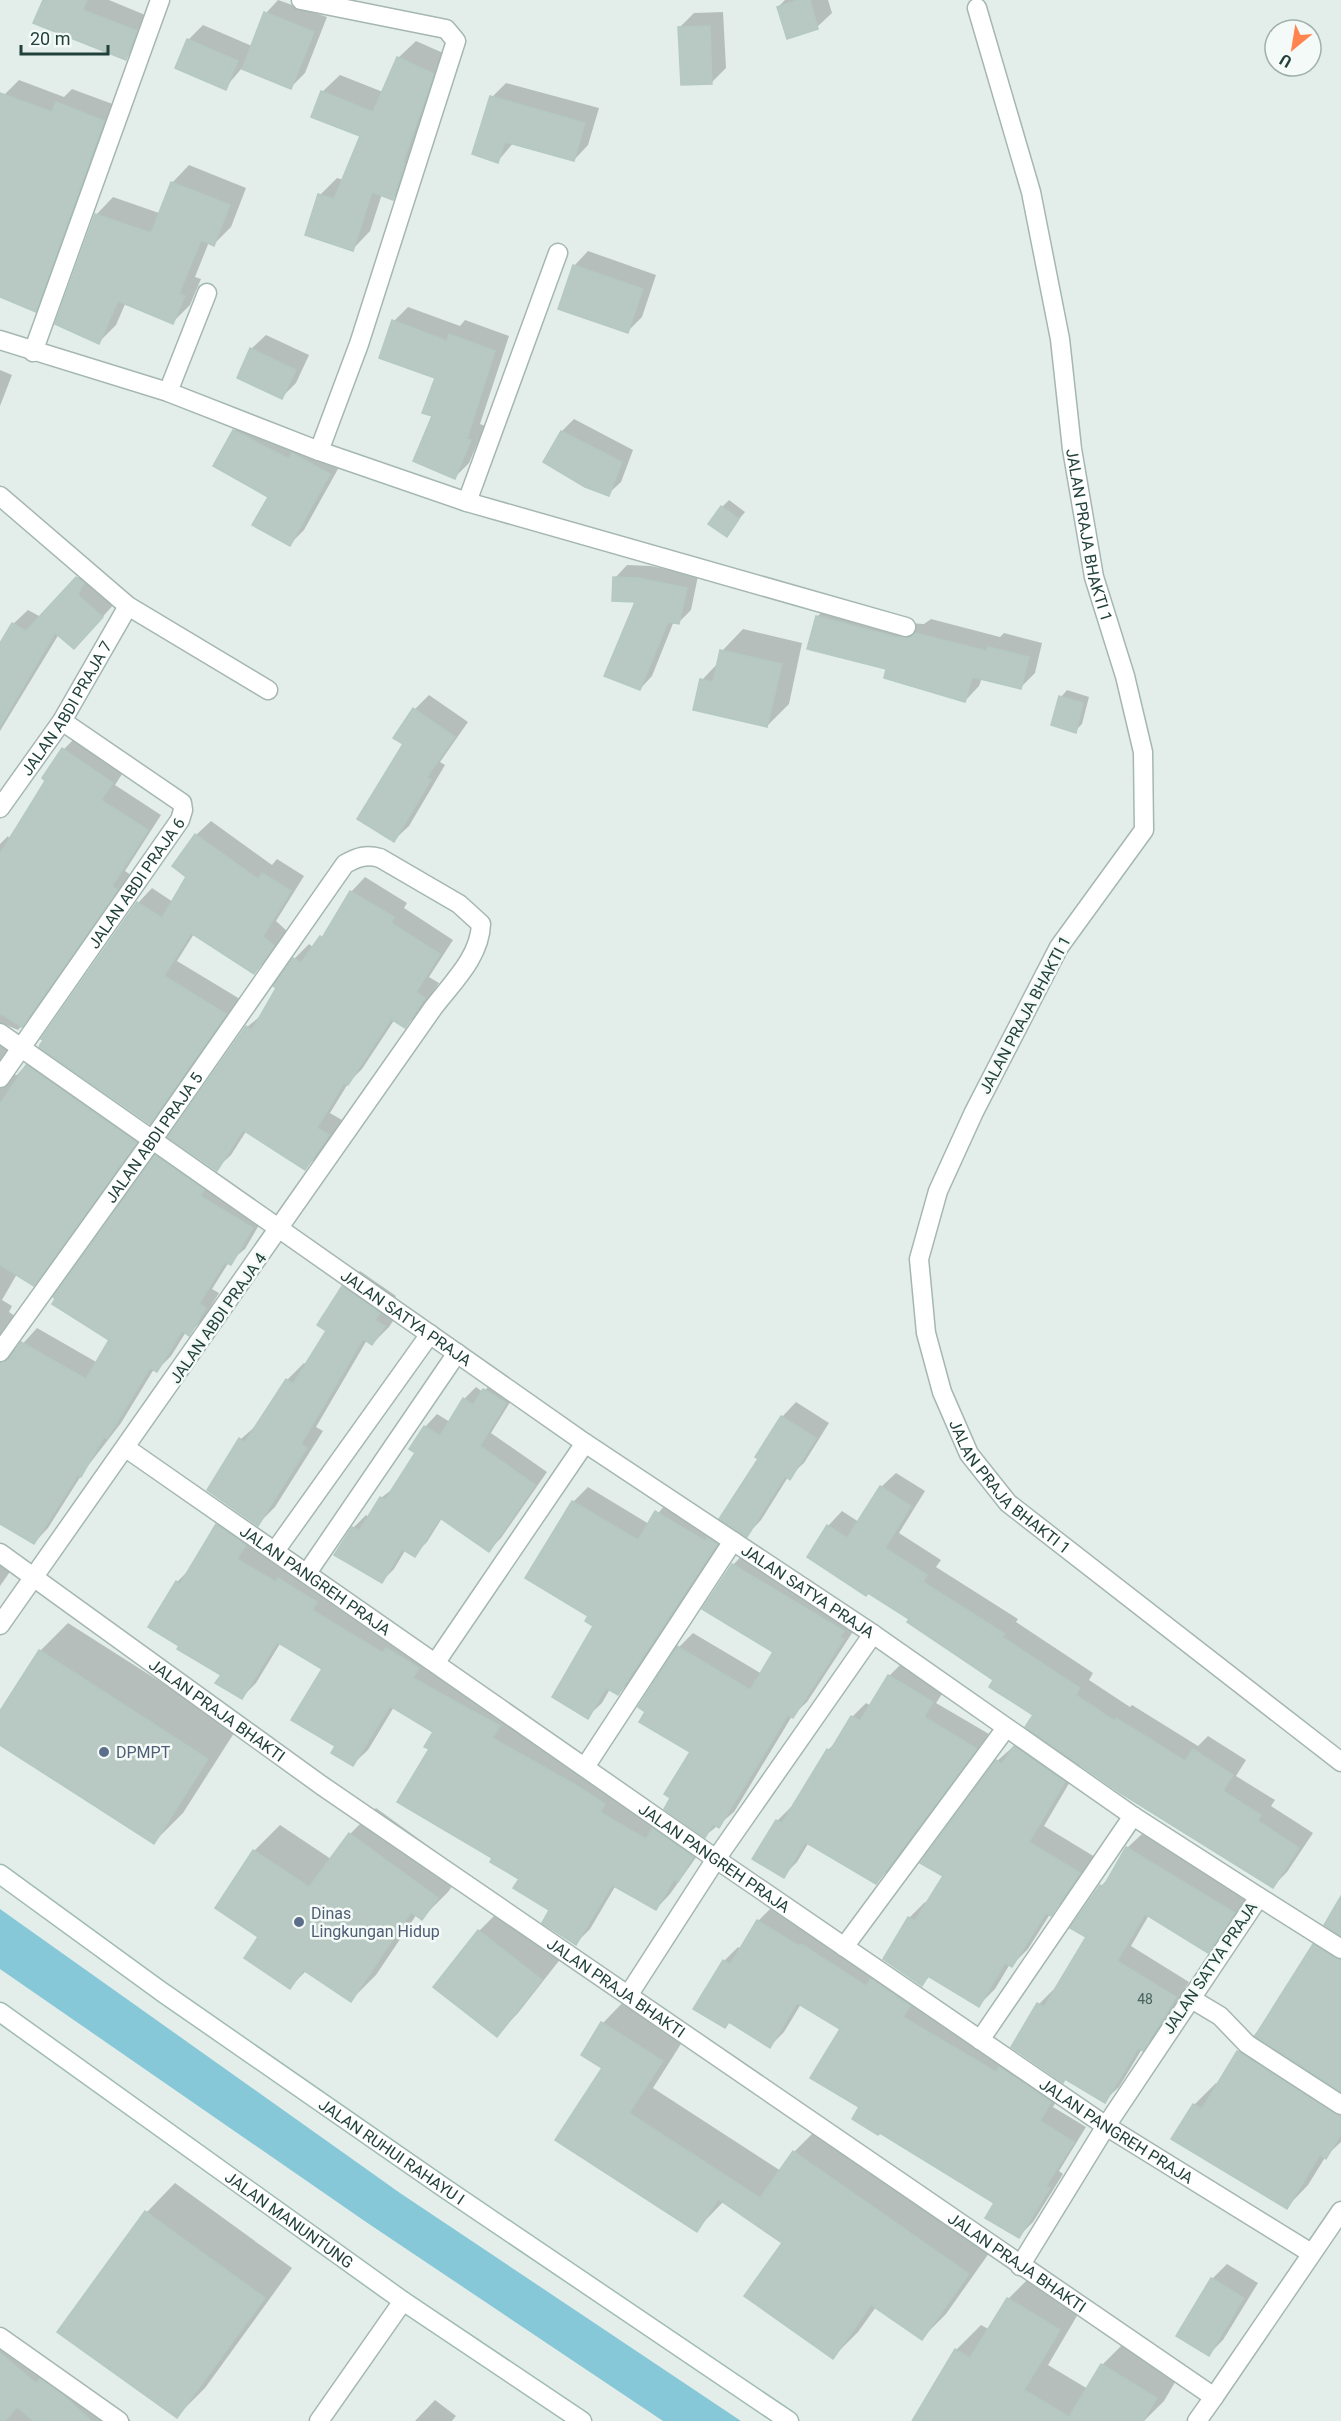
<svg xmlns="http://www.w3.org/2000/svg" width="1341" height="2421" font-family="Roboto,sans-serif">
	<rect width="100%" height="100%" fill="#e3eeea"/>
	<!-- water -->
	<polygon fill="#86c7d8" points="0,1909 400,2193 741,2421 663,2421 366,2222 0,1969"/>
	<!-- shadow -->
	<g fill="#0003">
		<polygon points="45,0 109,0 150,17 141,44 126,58"/>
		<polygon points="278,0 327,17 305,73 291,87 242,68 225,88 177,67 189,39 203,25 252,46 266,13"/>
		<polygon points="785,0 828,0 832,13 817,27 778,7"/>
		<polygon points="723,12 726,68 712,82 680,27 694,13"/>
		<polygon points="416,41 450,56 410,181 393,199 382,194 370,231 353,249 320,195 337,178 344,180 362,135 322,92 340,75 383,92 398,58"/>
		<polygon points="19,80 64,97 72,89 118,106 50,296 35,310 0,295 0,107 4,95"/>
		<polygon points="506,83 599,108 588,145 574,160 514,142 498,161 492,97"/>
		<polygon points="189,165 246,188 231,227 214,244 209,242 195,277 201,279 190,305 173,322 126,302 116,325 99,342 96,215 113,197 159,213 172,183"/>
		<polygon points="588,251 656,275 642,317 627,332 574,266"/>
		<polygon points="408,307 460,326 465,320 509,336 480,424 485,426 469,463 455,477 434,415 437,377 394,321"/>
		<polygon points="266,335 309,355 296,383 282,397 251,349"/>
		<polygon points="0,370 12,375 0,406"/>
		<polygon points="249,416 343,460 304,530 290,544 270,496 215,465 234,430"/>
		<polygon points="574,419 633,450 621,482 608,494 545,462 562,431"/>
		<polygon points="729,500 745,512 726,535 722,507"/>
		<polygon points="92,563 116,602 88,633 59,634 0,731 0,646 13,624 28,610 41,617"/>
		<polygon points="627,565 651,566 698,576 691,610 679,622 674,621 652,676 640,689 637,601 615,578"/>
		<polygon points="831,602 910,623 924,624 931,619 1000,637 1004,633 1042,643 1035,673 1020,688 982,678 979,686 965,701 888,668 817,617"/>
		<polygon points="743,629 802,643 789,704 767,726 702,680 719,662 722,651"/>
		<polygon points="1067,690 1089,697 1082,724 1075,731 1061,697"/>
		<polygon points="429,695 468,722 440,762 445,765 409,826 394,840 405,744 415,709"/>
		<polygon points="78,735 126,768 115,785 161,815 125,871 131,875 32,1016 18,1030 6,1025 19,1036 3,1068 13,1075 17,1075 39,1050 150,1128 48,1269 34,1284 17,1274 2,1300 12,1306 9,1312 15,1316 4,1330 4,1343 13,1349 18,1349 37,1328 98,1363 111,1339 156,1156 171,1142 266,1213 245,1249 229,1262 212,1289 219,1293 203,1319 189,1334 186,1332 171,1356 157,1370 154,1369 121,1423 84,1471 48,1528 34,1543 0,1522 0,1110 3,1104 0,1102 0,844 8,836 9,838 47,781 64,749"/>
		<polygon points="211,821 272,865 277,859 304,876 276,921 287,931 269,958 254,972 194,934 177,961 240,999 164,1108 149,1122 39,1045 138,903 152,888 173,902 188,877 196,835"/>
		<polygon points="365,877 407,903 404,908 453,940 429,977 439,983 420,1012 405,1026 395,1019 362,1069 349,1082 330,1113 342,1120 320,1154 305,1168 247,1130 231,1155 216,1169 247,1027 263,1014 294,959 309,944 314,948 327,931 351,892"/>
		<polygon points="360,1271 396,1296 391,1303 401,1309 389,1327 372,1344 367,1340 316,1427 323,1431 275,1507 258,1524 241,1439 259,1423 287,1380 304,1363 307,1365 328,1330 343,1287"/>
		<polygon points="497,1378 517,1391 491,1433 547,1472 501,1538 489,1550 442,1518 427,1542 414,1555 406,1549 394,1569 382,1581 337,1554 353,1528 366,1515 369,1517 381,1498 395,1487 417,1452 411,1448 425,1427 437,1414 450,1422 464,1399 476,1387 483,1392"/>
		<polygon points="796,1402 829,1423 804,1463 788,1477 761,1520 747,1535 760,1459 782,1417"/>
		<polygon points="896,1473 925,1491 899,1533 941,1560 936,1567 1018,1619 1016,1622 1093,1673 1089,1680 1130,1707 1132,1705 1198,1746 1208,1736 1246,1760 1236,1776 1275,1800 1271,1806 1313,1833 1287,1872 1273,1886 1081,1763 1044,1826 1095,1857 1067,1898 1050,1914 1028,1949 1012,1965 1010,1964 995,1989 979,2005 930,1976 922,1984 909,1918 925,1902 928,1903 945,1876 997,1761 1032,1730 1035,1715 996,1679 911,1619 828,1526 842,1511 859,1522 881,1487"/>
		<polygon points="588,1487 649,1524 671,1498 731,1529 633,1679 618,1694 610,1689 602,1703 587,1717 595,1626 590,1615 527,1578 573,1502"/>
		<polygon points="231,1511 513,1711 505,1724 589,1770 707,1842 670,1894 656,1909 616,1885 590,1929 576,1943 552,1909 521,1879 494,1858 431,1749 435,1731 394,1707 368,1750 353,1764 337,1746 324,1668 281,1642 256,1683 242,1697 223,1674 177,1582 191,1568 217,1525"/>
		<polygon points="747,1550 858,1624 807,1702 792,1716 734,1812 705,1836 679,1647 693,1633 762,1674 775,1652 733,1565"/>
		<polygon points="0,1557 14,1566 0,1586"/>
		<polygon points="68,1623 236,1730 183,1813 154,1842 0,1743 0,1714 40,1651"/>
		<polygon points="903,1662 946,1688 936,1703 989,1734 890,1869 876,1882 809,1842 797,1862 783,1876 777,1821 791,1807 793,1808 828,1750 839,1739 852,1717 866,1703 871,1706 889,1676"/>
		<polygon points="376,1808 463,1871 448,1892 422,1918 417,1914 376,1975 351,2000 306,1971 290,1987 260,1936 254,1851 280,1825 331,1859 350,1834"/>
		<polygon points="1142,1834 1248,1898 1222,1937 1208,1951 1149,1915 1131,1946 1189,1982 1157,2035 1142,2049 1119,2087 1104,2101 1039,2004 1053,1990 1055,1991 1088,1937 1101,1886 1111,1876 1127,1848"/>
		<polygon points="1341,1899 1341,2142 1326,2156 1308,2185 1287,2207 1194,2105 1216,2083 1218,2084 1238,2052 1259,2030 1314,1945 1331,1928"/>
		<polygon points="772,1907 1064,2088 1053,2107 1086,2127 1059,2171 1063,2174 1033,2222 1019,2236 996,2202 861,2107 842,2029 801,2004 784,2032 770,2046 730,2021 725,2027 724,1961 738,1947 741,1949 758,1921"/>
		<polygon points="501,1909 562,1957 518,2013 497,2035 435,1986 479,1931"/>
		<polygon points="627,1998 686,2036 653,2088 781,2171 794,2152 818,2128 992,2249 946,2314 922,2338 876,2307 858,2332 833,2357 784,2243 724,2201 696,2230 557,2139 604,2067 583,2054 603,2023"/>
		<polygon points="175,2183 292,2268 205,2388 177,2416 59,2331 147,2212"/>
		<polygon points="1227,2264 1258,2283 1223,2340 1209,2354 1178,2336 1212,2279"/>
		<polygon points="1033,2274 1084,2304 1048,2365 1088,2389 1102,2365 1127,2340 1181,2372 1164,2401 1144,2421 928,2421 956,2350 981,2325 990,2330 1008,2299"/>
		<polygon points="0,2332 126,2417 131,2421 0,2421"/>
		<polygon points="435,2400 456,2416 452,2421 415,2421"/>
	</g>
	<!-- building -->
	<g fill="#b8c9c3" stroke="#b4c9c1" stroke-width="1.5">
		<polygon points="43,0 87,0 83,10 137,31 126,60 33,23"/>
		<polygon points="798,0 810,0 818,29 787,39 777,7"/>
		<polygon points="264,12 314,32 291,89 242,69"/>
		<polygon points="710,26 712,84 681,85 678,27"/>
		<polygon points="187,39 238,61 226,90 175,68"/>
		<polygon points="397,57 434,74 403,162 405,163 393,200 372,192 353,251 305,235 318,194 334,199 360,136 311,117 321,91 373,112"/>
		<polygon points="0,93 52,112 56,102 104,121 36,312 0,297"/>
		<polygon points="490,96 585,123 574,161 505,142 498,163 472,154"/>
		<polygon points="171,182 230,205 214,246 201,240 179,294 185,296 173,324 118,301 99,344 55,324 95,214 151,233"/>
		<polygon points="573,265 643,289 628,333 558,309"/>
		<polygon points="392,320 447,341 449,334 495,351 467,439 471,440 455,479 413,461 432,416 422,413 435,378 379,358"/>
		<polygon points="250,348 296,370 282,399 237,378"/>
		<polygon points="233,430 289,459 292,453 330,474 290,546 252,525 268,497 213,466"/>
		<polygon points="561,431 622,462 609,496 585,487 543,462"/>
		<polygon points="721,506 739,519 727,537 708,524"/>
		<polygon points="76,577 84,583 78,595 103,617 74,649 55,633 0,726 0,643 12,623 26,631"/>
		<polygon points="613,577 638,578 687,588 679,624 668,622 640,690 604,676 635,602 612,601"/>
		<polygon points="816,616 895,637 908,638 915,633 987,651 988,647 1029,657 1021,689 972,677 965,702 884,678 886,669 807,649"/>
		<polygon points="720,650 782,664 767,727 693,710 700,679 713,682"/>
		<polygon points="1059,696 1083,703 1076,733 1051,725"/>
		<polygon points="413,708 455,737 427,777 431,780 394,842 357,819 403,744 393,738"/>
		<polygon points="62,748 113,783 101,800 148,830 112,886 118,890 22,1027 0,1013 0,854 45,781 42,778"/>
		<polygon points="195,834 258,879 262,873 291,891 263,936 274,946 254,974 191,933 164,976 226,1014 150,1124 39,1047 44,1040 41,1039 137,902 162,918 186,877 172,866"/>
		<polygon points="350,891 394,917 391,923 440,954 416,992 425,998 405,1028 391,1019 348,1085 344,1083 317,1128 329,1135 305,1170 243,1130 217,1171 168,1137 246,1026 252,1030 276,988 273,986 293,958 301,963 320,936 322,938"/>
		<polygon points="26,1065 137,1143 34,1286 0,1265 0,1104"/>
		<polygon points="155,1155 204,1190 200,1196 253,1228 231,1265 225,1262 199,1304 206,1308 189,1336 182,1331 157,1372 150,1368 107,1439 104,1437 81,1477 78,1475 34,1544 0,1524 0,1363 9,1359 21,1342 86,1379 109,1340 52,1304 55,1299 53,1297"/>
		<polygon points="342,1286 380,1313 375,1320 385,1326 372,1345 363,1339 301,1444 307,1448 258,1526 207,1490 239,1438 245,1442 286,1379 293,1384 326,1331 317,1325"/>
		<polygon points="483,1389 506,1403 480,1446 535,1485 489,1552 440,1518 415,1557 402,1549 382,1583 334,1555 352,1527 359,1531 380,1497 385,1500 415,1453 409,1449 424,1426 440,1436 463,1398 473,1405"/>
		<polygon points="781,1416 816,1438 790,1480 785,1476 747,1537 719,1519 758,1459 755,1457"/>
		<polygon points="880,1486 911,1506 885,1548 927,1575 923,1582 1005,1634 1002,1637 1080,1688 1076,1695 1115,1721 1116,1718 1185,1761 1193,1749 1233,1775 1223,1791 1261,1815 1258,1821 1299,1848 1273,1888 1119,1792 1025,1727 1033,1715 989,1687 993,1680 907,1622 909,1619 868,1593 866,1596 807,1557 827,1525 847,1538"/>
		<polygon points="572,1501 638,1540 655,1511 705,1541 707,1538 717,1544 618,1695 606,1688 588,1719 552,1697 593,1626 585,1621 588,1616 525,1578"/>
		<polygon points="216,1524 246,1545 237,1559 276,1582 278,1578 317,1602 312,1610 383,1653 386,1648 419,1668 413,1678 500,1726 492,1738 574,1784 605,1804 600,1812 646,1839 652,1828 693,1857 678,1882 674,1879 656,1910 612,1885 576,1945 542,1923 549,1910 513,1888 519,1879 490,1862 492,1858 397,1802 429,1749 424,1747 433,1732 390,1706 353,1766 331,1753 335,1746 291,1720 322,1669 277,1642 242,1699 215,1683 221,1675 177,1649 179,1646 148,1627 176,1581 180,1584"/>
		<polygon points="732,1564 844,1631 840,1637 844,1639 793,1718 788,1715 719,1828 713,1824 705,1838 664,1809 670,1798 664,1794 690,1752 639,1722 645,1712 638,1707 677,1646 750,1690 773,1652 702,1609"/>
		<polygon points="39,1650 208,1759 154,1844 0,1745 0,1711"/>
		<polygon points="888,1675 933,1702 924,1717 977,1749 876,1884 805,1842 784,1878 752,1859 776,1820 782,1823 827,1749 830,1751 851,1716 860,1721"/>
		<polygon points="1014,1746 1065,1782 1029,1842 1080,1873 1051,1916 1046,1913 1012,1967 1005,1963 979,2007 928,1976 922,1986 883,1959 908,1917 915,1921 943,1876 920,1863 996,1760 1002,1764"/>
		<polygon points="349,1833 438,1898 422,1920 411,1912 351,2002 303,1970 290,1989 244,1958 258,1937 215,1908 253,1850 309,1887"/>
		<polygon points="1126,1847 1235,1913 1208,1953 1145,1914 1117,1961 1176,1997 1143,2051 1138,2048 1105,2103 1065,2079 1063,2083 1011,2047 1037,2003 1044,2007 1086,1937 1070,1928 1100,1885 1103,1887"/>
		<polygon points="1341,1896 1341,1936 1324,1925"/>
		<polygon points="757,1920 799,1946 801,1944 866,1986 871,1979 910,2006 903,2017 996,2072 999,2067 1051,2102 1040,2121 1074,2142 1046,2186 1050,2188 1019,2238 985,2218 994,2203 880,2133 878,2135 852,2119 859,2107 810,2078 840,2029 797,2003 770,2048 729,2022 725,2028 693,2009 723,1960 730,1965"/>
		<polygon points="478,1930 542,1980 497,2037 433,1987"/>
		<polygon points="1313,1944 1341,1960 1341,2092 1255,2036"/>
		<polygon points="601,2022 663,2061 629,2113 760,2198 793,2151 969,2274 922,2340 871,2305 833,2359 744,2296 782,2243 718,2199 697,2232 555,2140 602,2068 581,2055"/>
		<polygon points="1237,2051 1341,2116 1341,2134 1326,2159 1320,2155 1287,2209 1171,2139 1193,2104 1202,2109"/>
		<polygon points="145,2211 265,2298 177,2418 57,2332"/>
		<polygon points="1211,2278 1244,2298 1209,2356 1176,2336"/>
		<polygon points="1007,2298 1060,2330 1024,2390 1069,2417 1101,2364 1157,2398 1143,2421 912,2421 955,2349 970,2358"/>
		<polygon points="0,2353 36,2383 40,2379 63,2395 91,2421 34,2421 17,2407 5,2421 0,2421"/>
	</g>
	<g fill="none" stroke-linecap="round" stroke-linejoin="round">
		<!-- street casing -->
		<g stroke="#a5b7b2" stroke-width="21">
			<g id="street">
				<polyline points="301,0 446,29 456,41 359,344 319,451"/>
				<path id="s1" d="M977 8 1031 192 1060 339 1072 449 1094 577 1125 676 1143 752 1144 830 1059 947 974 1112 938 1191 919 1259 926 1333 942 1392 969 1454 1008 1503 1341 1762"/>
				<polyline points="0,340 168,392 319,451 467,502 906,627"/>
				<polyline points="33,352 160,0"/>
				<polyline points="168,392 207,293"/>
				<polyline points="0,496 128,606 268,690"/>
				<polyline points="467,502 558,253"/>
				<path id="s2" d="M0 808 62 721 128 606"/>
				<path id="s3" d="M0 1033 585 1443 873 1634 1133 1816 1259 1897 1106 2126 1020 2266"/>
				<path id="s4" d="M0 1078 180 820 183 810 182 803 62 721"/>
				<path id="s5" d="M0 1352 153 1139 345 864C358 857 366 854 380 858L459 904 481 924C480 957 452 983 433 1008L0 1625"/>
				<path id="s6" d="M126 1448 716 1859 1106 2126 1311 2253"/>
				<polyline points="275,1551 430,1334"/>
				<path id="s7" d="M0 1553 321 1785 1214 2397 1197 2421"/>
				<polyline points="307,1573 457,1353"/>
				<polyline points="436,1662 585,1443"/>
				<polyline points="585,1767 733,1541"/>
				<polyline points="1259,1897 1341,1949"/>
				<polyline points="844,1947 1006,1728"/>
				<polyline points="629,1994 716,1859 873,1634"/>
				<polyline points="1190,1998 1220,2016 1247,2044 1341,2105"/>
				<polyline points="980,2040 1133,1816"/>
				<polyline points="0,2337 119,2421"/>
				<polyline points="1214,2397 1341,2211"/>
				<polyline points="319,2421 403,2301"/>
			</g>
		</g>
		<!-- secondary casing -->
		<g stroke="#a0bbb3" stroke-width="21">
			<g id="secondary">
				<path id="s8" d="M0 1874 162 1992 443 2187 789 2421"/>
				<path id="s9" d="M0 2012 403 2301 582 2421"/>
			</g>
		</g>
		<!-- street -->
		<use href="#street" stroke="#fff" stroke-width="18"/>
		<!-- secondary -->
		<use href="#secondary" stroke="#fff" stroke-width="18"/>
	</g>
	<!-- markers -->
	<g fill="#5c6f8a" stroke="#f4faf7" stroke-width="2">
		<circle cx="104" cy="1752" r="6"/>
		<circle cx="299" cy="1922" r="6"/>
	</g>
	<g text-anchor="middle" dominant-baseline="central" stroke-width="5" stroke-linejoin="round" paint-order="stroke">
		<!-- number labels -->
		<g font-size="14" fill="#47635c">
			<text x="1145" y="1999">48</text>
		</g>
		<!-- street labels -->
		<g font-size="16" fill="#21413a" stroke="#f4faf7">
			<text stroke="none"><textPath href="#s1" startOffset="540">JALAN PRAJA BHAKTI 1</textPath></text>
			<text stroke="none"><textPath href="#s2" startOffset="120">JALAN ABDI PRAJA 7</textPath></text>
			<text stroke="none"><textPath href="#s4" startOffset="238">JALAN ABDI PRAJA 6</textPath></text>
			<text transform="translate(1025 1015) rotate(-62)">JALAN PRAJA BHAKTI 1</text>
			<text stroke="none"><textPath href="#s5" startOffset="264">JALAN ABDI PRAJA 5</textPath></text>
			<text transform="translate(218 1318) rotate(-55)">JALAN ABDI PRAJA 4</text>
			<text stroke="none"><textPath href="#s3" startOffset="496">JALAN SATYA PRAJA</textPath></text>
			<text stroke="none"><textPath href="#s1" startOffset="1584">JALAN PRAJA BHAKTI 1</textPath></text>
			<text stroke="none"><textPath href="#s6" startOffset="231">JALAN PANGREH PRAJA</textPath></text>
			<text stroke="none"><textPath href="#s3" startOffset="982">JALAN SATYA PRAJA</textPath></text>
			<text stroke="none"><textPath href="#s7" startOffset="268">JALAN PRAJA BHAKTI</textPath></text>
			<text stroke="none"><textPath href="#s6" startOffset="717">JALAN PANGREH PRAJA</textPath></text>
			<text transform="translate(1210 1968) rotate(-56)">JALAN SATYA PRAJA</text>
			<text stroke="none"><textPath href="#s7" startOffset="754">JALAN PRAJA BHAKTI</textPath></text>
			<text stroke="none"><textPath href="#s6" startOffset="1203">JALAN PANGREH PRAJA</textPath></text>
			<text stroke="none"><textPath href="#s8" startOffset="480">JALAN RUHUI RAHAYU I</textPath></text>
			<text stroke="none"><textPath href="#s9" startOffset="356">JALAN MANUNTUNG</textPath></text>
			<text stroke="none"><textPath href="#s7" startOffset="1240">JALAN PRAJA BHAKTI</textPath></text>
		</g>
		<!-- service labels -->
		<g font-size="16" fill="#4e5e75" stroke="#f4faf7" text-anchor="start">
			<text x="116" y="1752">DPMPT</text>
			<text x="311" y="1913">Dinas<tspan x="311" dy="18">Lingkungan Hidup</tspan></text>
		</g>
	</g>
	<!-- north arrow -->
	<g transform="translate(1293 48) rotate(210)"><circle r="28" fill="#f4faf7" stroke="#a0b0ab" stroke-width="1.5"/>
	<path d="M0-4.5L10 22L0 15L-10 22Z" fill="#ff8450"/>
	<text y="-9" font-size="16" font-weight="bold" text-anchor="middle" fill="#21413a">U</text>
	</g>
	<!-- scale -->
	<path d="M21 45v9h87v-9" fill="none" stroke="#21413a" stroke-width="3"/>
	<text x="30" y="45" font-size="18" fill="#21413a" stroke="#f4faf7" stroke-width="4.5" paint-order="stroke">20 m</text>
</svg>
